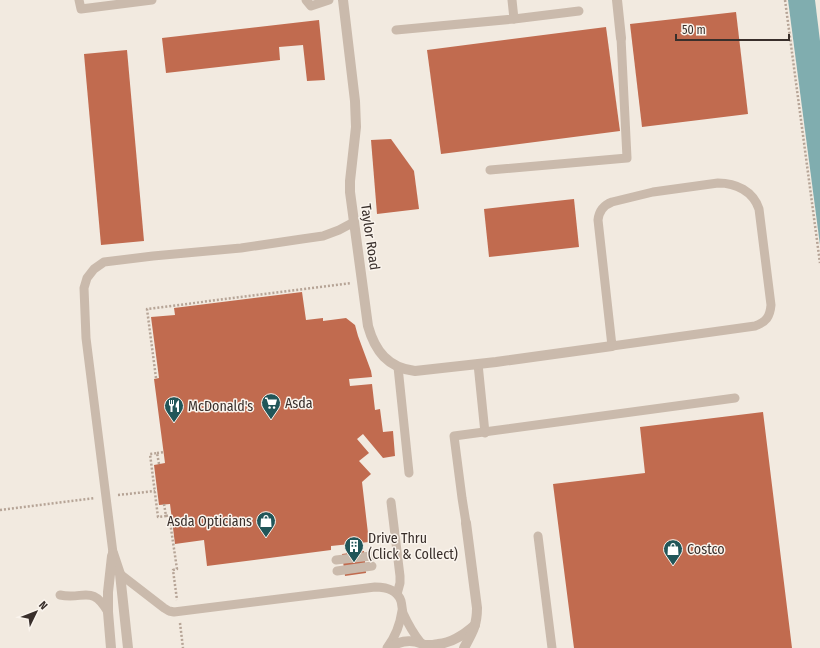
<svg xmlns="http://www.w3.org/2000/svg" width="820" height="648" font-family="'Fira Sans Condensed',sans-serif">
	<rect width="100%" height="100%" fill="#f2eae0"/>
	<!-- water -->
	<polygon fill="#80adaf" points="788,0 815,0 820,41 820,245"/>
	<!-- building -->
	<g fill="#c16b4f">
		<polygon points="736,12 748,114 642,127 630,24"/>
		<polygon points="319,20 325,80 307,81 303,45 279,47 280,60 166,73 162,38"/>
		<polygon points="606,27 620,131 441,154 427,50"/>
		<polygon points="127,50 144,241 101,245 84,54"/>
		<polygon points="391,139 414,171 419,209 377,214 371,140"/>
		<polygon points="574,199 579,247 489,257 484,209"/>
		<polygon points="302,292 306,320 323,318 323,321 346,318 355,325 358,336 371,371 372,377 349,379 350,386 372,384 375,410 380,409 383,432 393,431 395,456 383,458 363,434 357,439 369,453 359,461 371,474 362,482 369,542 331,546 331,550 207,566 204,540 175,544 170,504 159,505 154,465 165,463 154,379 159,378 151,317 175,315 174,308"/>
		<polygon points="763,412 792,648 574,648 553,484 645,473 640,427"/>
		<polygon points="364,551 366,573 345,576 342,554"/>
	</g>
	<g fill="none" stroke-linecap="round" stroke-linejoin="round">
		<!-- path -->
		<g stroke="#b6a496" stroke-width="2.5" stroke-dasharray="2 2" stroke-linecap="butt">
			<polyline points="785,0 820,263"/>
			<polyline points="156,378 147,309 351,283"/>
			<polyline points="157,453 164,452"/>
			<polyline points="159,464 157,453 150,454 158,517 166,516 164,504"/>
			<polyline points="118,495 155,491"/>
			<polyline points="0,510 95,498"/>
			<polyline points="166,516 169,515 177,569 173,570 177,600"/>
			<polyline points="180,623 183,648"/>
		</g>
		<!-- service -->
		<g stroke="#cabaac" stroke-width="9">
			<polyline points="79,0 81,9 152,0"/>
			<polyline points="306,0 311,6 329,0"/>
			<polyline points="514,19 579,11"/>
			<polyline points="396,30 514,19 512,0"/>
			<polyline points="490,170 627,158 621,38"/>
			<path d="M718 183C736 183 753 191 759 209L771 305C770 317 766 322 755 326L612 346 598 220C599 211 604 205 612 202L653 192Z"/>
			<polyline points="478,364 485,433"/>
			<polyline points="398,367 409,473"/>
			<polyline points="391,502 400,576 400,583 397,594"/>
			<polyline points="466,523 462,498 454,436 735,398"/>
			<polyline points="538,536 552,648"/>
			<polyline points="113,553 86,338 84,288 87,278 94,269 104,262 153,256 241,248 302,239 323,236 339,230 354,222"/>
			<polyline points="336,560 371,556"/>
			<polyline points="337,571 372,566"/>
			<path d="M120 574 164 608 169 611 174 612 375 587C385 587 397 589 401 601 402 605 402 609 403 613 408 624 413 633 421 643"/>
			<path d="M60 595C84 600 92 584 108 612"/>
			<path d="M387 648C396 636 400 625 402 611"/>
		</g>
		<!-- minor -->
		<g stroke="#cabaac" stroke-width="10">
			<path d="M343 0 355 101 356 127 350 181V192L368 326C375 351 388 368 415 371L496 362 612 346"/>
			<polyline points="617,0 621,38"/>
			<polyline points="113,553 120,574 128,648"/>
			<path d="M425 645C429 645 434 645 438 644 451 643 465 634 475 625"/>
			<polyline points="111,648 108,612 108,592 112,556"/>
			<path d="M388 648C401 640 416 638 429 648"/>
			<path d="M464 648C472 633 477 626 477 608L466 523"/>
		</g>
	</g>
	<!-- icons -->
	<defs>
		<g id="supermarket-pin" transform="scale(1)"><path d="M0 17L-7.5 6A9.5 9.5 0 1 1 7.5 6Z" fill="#215659" stroke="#faf4ed"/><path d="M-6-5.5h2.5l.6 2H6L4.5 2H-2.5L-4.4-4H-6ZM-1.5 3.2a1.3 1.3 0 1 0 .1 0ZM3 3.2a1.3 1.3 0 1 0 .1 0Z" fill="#fff"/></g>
		<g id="restaurant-pin" transform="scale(1)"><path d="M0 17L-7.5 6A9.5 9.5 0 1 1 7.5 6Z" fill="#215659" stroke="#faf4ed"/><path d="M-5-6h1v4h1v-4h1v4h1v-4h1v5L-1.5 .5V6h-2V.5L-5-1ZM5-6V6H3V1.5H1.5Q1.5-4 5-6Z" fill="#fff"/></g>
		<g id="shop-pin" transform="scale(1)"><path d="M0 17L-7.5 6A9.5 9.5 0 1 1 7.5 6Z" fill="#215659" stroke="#faf4ed"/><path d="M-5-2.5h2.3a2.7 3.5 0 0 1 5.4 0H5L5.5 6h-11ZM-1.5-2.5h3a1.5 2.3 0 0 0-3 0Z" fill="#fff"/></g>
		<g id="building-pin" transform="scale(1)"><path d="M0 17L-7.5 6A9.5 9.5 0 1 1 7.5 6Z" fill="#215659" stroke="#faf4ed"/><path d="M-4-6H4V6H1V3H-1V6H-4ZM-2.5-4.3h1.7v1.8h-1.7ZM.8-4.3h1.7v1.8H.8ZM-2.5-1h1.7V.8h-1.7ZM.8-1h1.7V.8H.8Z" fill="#fff"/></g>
	</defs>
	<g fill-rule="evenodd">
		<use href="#supermarket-pin" x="271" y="403"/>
		<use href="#restaurant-pin" x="174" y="406"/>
		<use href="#shop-pin" x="266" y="521"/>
		<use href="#building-pin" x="354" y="546"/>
		<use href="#shop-pin" x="673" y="549"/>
	</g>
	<g text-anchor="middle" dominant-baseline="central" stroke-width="3" stroke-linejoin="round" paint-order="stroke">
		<!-- street labels -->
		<g font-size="14" fill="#392f2b" stroke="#faf4ed">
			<text transform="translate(370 237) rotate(82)">Taylor Road</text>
		</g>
		<!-- poi labels -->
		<g font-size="14" fill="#392f2b" stroke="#faf4ed" text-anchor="start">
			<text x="285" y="403">Asda</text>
			<text x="188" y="406">McDonald's</text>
			<text x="252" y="521" text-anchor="end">Asda Opticians</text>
			<text x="368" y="538">Drive Thru<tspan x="368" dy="16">(Click &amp; Collect)</tspan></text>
			<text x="687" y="549">Costco</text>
		</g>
	</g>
	<!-- north arrow -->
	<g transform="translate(36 612) rotate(47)" stroke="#faf4ed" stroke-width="3" paint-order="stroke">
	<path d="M0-3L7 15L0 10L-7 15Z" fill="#392f2b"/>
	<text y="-6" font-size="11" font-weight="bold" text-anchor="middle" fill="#392f2b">N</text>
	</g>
	<!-- scale -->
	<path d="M676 34v6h113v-6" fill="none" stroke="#392f2b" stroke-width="2"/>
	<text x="682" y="34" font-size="12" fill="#392f2b" stroke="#faf4ed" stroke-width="3" paint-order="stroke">50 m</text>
</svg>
